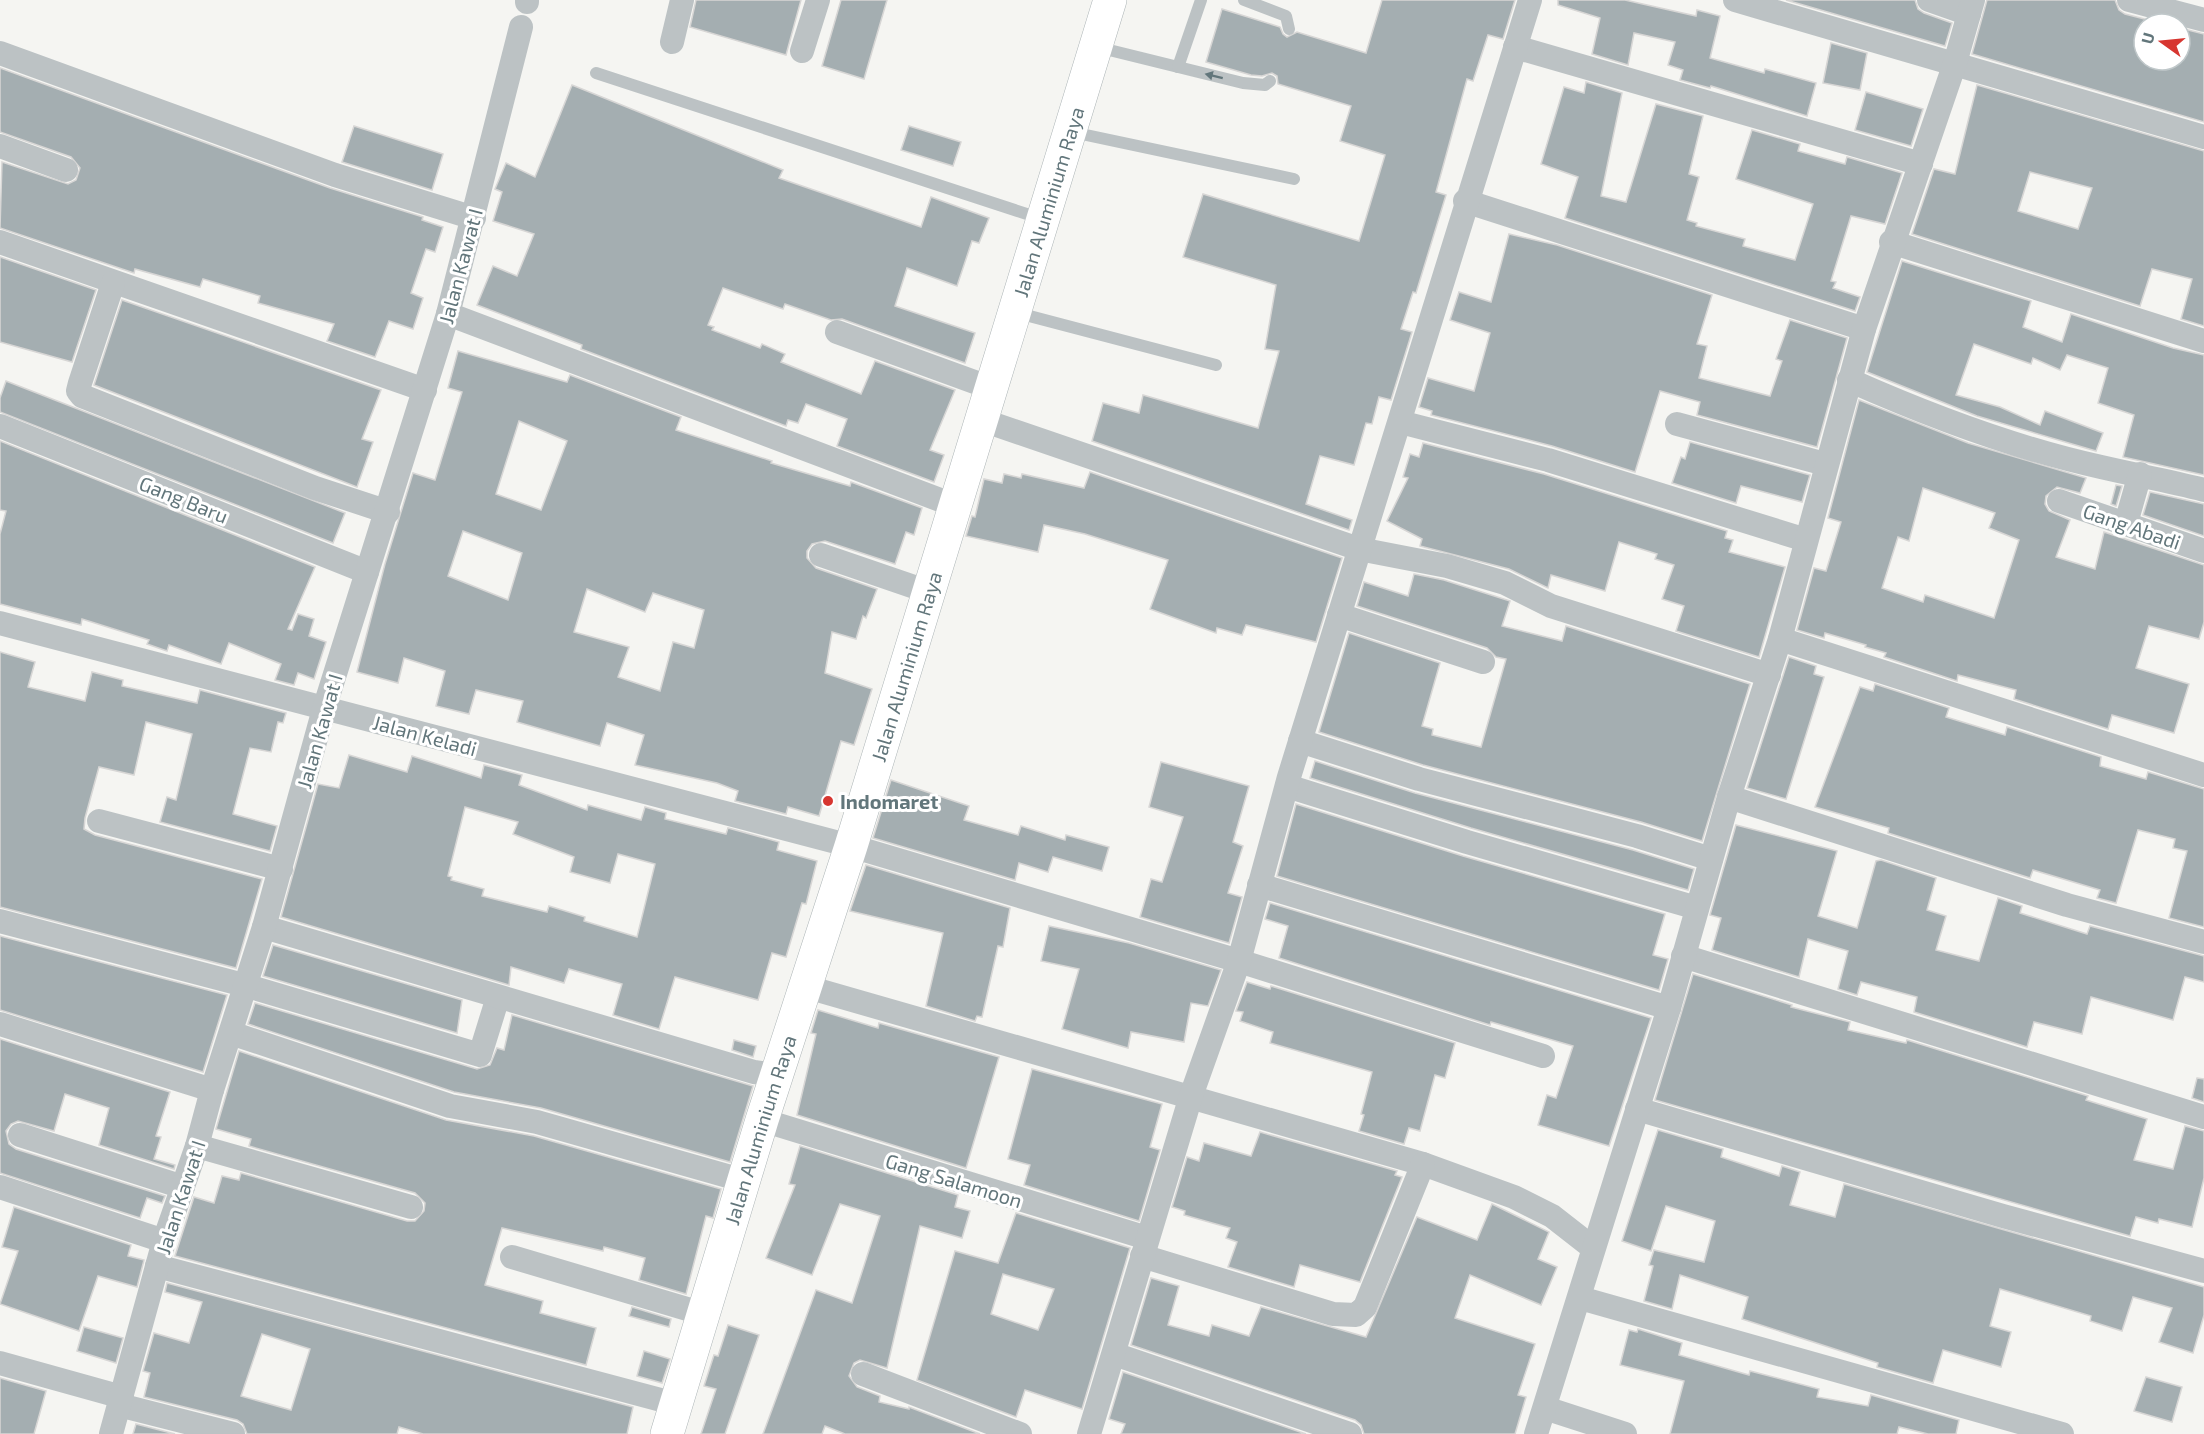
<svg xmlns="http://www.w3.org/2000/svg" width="2204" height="1434" font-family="'Exo 2',sans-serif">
	<rect width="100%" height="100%" fill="#f5f5f2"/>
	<!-- building -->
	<g fill="#a4aeb1" stroke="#d7d6d5" stroke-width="1.5" fill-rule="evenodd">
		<polygon points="696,0 801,0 786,55 690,27"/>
		<polygon points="841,0 887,0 864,79 822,66"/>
		<polygon points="1382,0 1515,0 1503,39 1488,35 1473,81 1467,79 1436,192 1446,195 1416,293 1413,292 1401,329 1412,332 1391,400 1379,397 1372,424 1366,423 1354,465 1320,456 1306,504 1352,520 1349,530 1092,441 1103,403 1139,413 1143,395 1258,428 1279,351 1265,349 1276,285 1183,257 1203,194 1359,241 1385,155 1340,141 1351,106 1278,84 1277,76 1272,73 1262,76 1251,75 1206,62 1222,9 1280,27 1283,34 1287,37 1297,32 1366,53"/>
		<polygon points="1558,0 1625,0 1696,16 1697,10 1720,16 1710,58 1764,73 1765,69 1816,83 1807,116 1711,86 1710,88 1680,80 1683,70 1668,65 1675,42 1634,33 1628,65 1592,54 1600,18 1558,5"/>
		<polygon points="1786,0 1915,0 1918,9 1924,13 1952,23 1945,46"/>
		<polygon points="1987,0 2115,0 2119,10 2125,14 2164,24 2144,24 2144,60 2180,60 2180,28 2204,34 2204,122 1972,54"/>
		<polygon points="1831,43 1867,53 1860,90 1823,83"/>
		<polygon points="0,68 330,188 423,217 422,220 443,227 435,252 426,249 411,293 423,298 413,329 389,321 375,357 327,341 334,324 258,303 260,296 203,279 200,287 135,269 134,273 0,228 2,162 68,184 76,180 80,168 71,157 0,132"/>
		<polygon points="1586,82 1622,93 1601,196 1626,202 1656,104 1703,116 1689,174 1699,177 1687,220 1697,223 1696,226 1745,239 1743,246 1795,260 1813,204 1736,179 1752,130 1800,144 1798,151 1845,164 1847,157 1902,173 1885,224 1851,216 1831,281 1836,282 1833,288 1860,297 1855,311 1565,218 1578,177 1541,164 1564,87 1584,93"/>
		<polygon points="572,85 783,170 779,178 921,227 931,197 989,218 979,243 972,241 957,286 907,268 895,306 975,333 965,363 842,319 831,320 785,304 783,309 723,288 708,325 714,327 712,330 760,348 762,344 785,354 781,362 861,394 875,361 955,390 930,450 944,455 934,482 837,446 847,419 806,404 798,423 788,420 786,426 581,349 582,345 477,305 493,266 517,276 534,234 493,221 502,192 495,189 506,163 535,177"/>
		<path d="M1977 85 2204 151V326L2181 319 2192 279 2152 269 2140 306 1912 234 1934 169 1955 174ZM2030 172 2092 188 2078 229 2018 211Z"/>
		<polygon points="1866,92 1923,109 1911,146 1855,130"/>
		<polygon points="354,126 443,154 432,190 342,162"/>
		<polygon points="909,126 961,142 953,166 901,150"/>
		<polygon points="1509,234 1557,245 1712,295 1697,344 1707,346 1699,378 1770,396 1782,361 1776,359 1790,320 1847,338 1817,447 1697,415 1700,402 1660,391 1635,472 1552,446 1431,415 1432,411 1419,407 1428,378 1474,391 1490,333 1450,320 1459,292 1491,302"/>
		<polygon points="0,257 96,290 72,362 0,342"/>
		<polygon points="1902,261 2031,301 2023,327 2062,342 2071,314 2173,348 2204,355 2204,475 2123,457 2134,415 2098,403 2108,368 2067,355 2060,370 2033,358 2031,364 1974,344 1956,395 2000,407 2040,425 2045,411 2103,433 2096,451 1977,416 1867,372"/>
		<polygon points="122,300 381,390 362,439 373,442 357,487 94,385"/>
		<path d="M458 351 567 382 570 375 681 417 676 430 772 461 771 463 850 486 851 482 922 508 914 535 906 532 895 564 825 541 812 544 807 551V558L816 568 877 589 866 618 863 616 856 639 832 632 825 673 872 689 854 745 841 741 819 816 788 807 786 814 735 801 738 791 717 783 635 765 644 735 607 723 600 746 517 722 523 701 476 690 469 714 436 706 445 671 404 658 398 683 357 672 385 564 413 473 435 480 462 392 448 388ZM519 421 567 441 541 510 496 494ZM463 531 522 553 508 600 448 576ZM587 589 645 612 653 593 704 610 694 648 673 642 660 691 618 677 629 647 574 632Z"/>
		<polygon points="6,381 345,513 333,543 0,412 0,398"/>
		<path d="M1859 400 1968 443 2086 478 2080 493 2057 487 2046 496 2045 504 2049 511 2070 520 2056 557 2095 569 2104 532 2204 565V622L2199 639 2149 626 2136 668 2189 684 2174 733 2112 715 2108 729 2014 699 2016 690 1958 675 1957 681 1884 657 1886 653 1865 647 1866 645 1825 633 1824 638 1797 630 1814 568 1826 571 1841 522 1828 518ZM1923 488 1995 513 1989 528 2019 540 1994 618 1925 595 1923 602 1882 588 1898 537 1909 541Z"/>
		<polygon points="0,441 315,567 288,629 292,630 298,614 314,619 309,636 326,642 314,679 298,673 294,685 275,680 281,664 229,643 221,664 169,645 167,651 147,644 149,640 82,619 81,625 0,604 0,534 6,511 0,510"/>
		<polygon points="1690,442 1810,475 1802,502 1741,486 1736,503 1672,483 1681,457 1685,459"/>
		<polygon points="1423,443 1544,474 1727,531 1725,538 1733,540 1729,552 1785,567 1759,657 1676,631 1684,606 1662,599 1674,565 1655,559 1657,554 1619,542 1605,591 1551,575 1548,588 1509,569 1420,546 1422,539 1387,521 1408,478 1403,477 1410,454 1419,457"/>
		<polygon points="1090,472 1342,558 1316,642 1246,625 1242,635 1217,628 1216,633 1150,609 1168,560 1085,534 1044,525 1038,552 966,536 972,516 975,517 984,479 1002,483 1004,474 1021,478 1022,474 1084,488"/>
		<polygon points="2116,485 2122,486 2116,506 2111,504"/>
		<polygon points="2150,492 2204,504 2204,536 2143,515"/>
		<polygon points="1414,574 1444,580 1510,601 1502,626 1562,641 1566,626 1750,684 1702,841 1641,822 1423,765 1319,732 1349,633 1440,663 1422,726 1433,729 1432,735 1481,747 1506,659 1496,657 1487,648 1357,606 1364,582 1408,596"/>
		<polygon points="0,652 35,662 28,687 85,701 92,672 123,680 122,686 197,703 200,690 286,713 283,723 278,722 271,752 250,748 233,814 277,826 270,851 160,822 167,797 176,800 192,734 146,722 134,775 99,767 85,818 84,829 95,835 262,879 236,968 0,907"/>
		<polygon points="1789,657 1816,666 1814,674 1824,677 1786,799 1747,788"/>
		<polygon points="1875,684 1949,708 1946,717 2005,735 2007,727 2101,757 2100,766 2146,779 2148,772 2204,789 2204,927 2169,918 2187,851 2173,848 2175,839 2138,830 2116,903 2097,898 2100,890 2033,870 2030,878 1888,833 1889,828 1815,807 1860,687 1873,691"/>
		<path d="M349 755 407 772 412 756 481 778 484 765 522 775 519 785 587 810 588 805 641 820 645 807 666 813 665 819 726 834 728 828 779 842 777 850 817 861 806 904 802 903 786 957 772 953 758 1000 675 977 659 1029 613 1015 622 984 569 969 564 983 511 967 509 985 281 917 318 784 339 788ZM465 807 518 822 513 834 574 857 570 872 610 883 618 854 655 864 637 937 584 921 585 917 549 906 547 912 482 896 484 889 451 880 452 877 448 876Z"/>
		<polygon points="1315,761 1415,793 1633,850 1694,869 1688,890 1471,828 1310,778"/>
		<polygon points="1161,762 1249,786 1233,842 1243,846 1228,893 1242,897 1229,943 1140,917 1151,879 1162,882 1183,817 1149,807"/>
		<polygon points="891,780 969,806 964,820 1018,835 1021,826 1065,840 1066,835 1109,847 1102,871 1053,857 1048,872 1019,863 1015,880 873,838"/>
		<polygon points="1296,804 1463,856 1665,914 1653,955 1668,959 1659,990 1277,876"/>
		<polygon points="1736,825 1837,851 1818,916 1857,928 1876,861 1881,860 1936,878 1927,910 1946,916 1936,950 1979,961 1998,898 2022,906 2020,913 2087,934 2090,926 2204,956 2204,982 2185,977 2173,1020 2091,997 2082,1034 2034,1022 2027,1047 1914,1012 1917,997 1861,982 1857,995 1838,989 1848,951 1808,939 1799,977 1712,950 1721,918 1710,915"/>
		<polygon points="866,865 1010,908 1003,947 998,946 982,1017 977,1016 975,1021 926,1006 943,933 850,911"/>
		<polygon points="1270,903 1651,1018 1609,1146 1538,1125 1547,1095 1556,1098 1573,1046 1491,1022 1490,1025 1279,958 1288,926 1265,919"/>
		<polygon points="1049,926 1129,943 1221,970 1208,1006 1191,1003 1184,1042 1131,1032 1128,1048 1062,1029 1079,969 1041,961"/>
		<polygon points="0,936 227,995 203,1072 0,1010"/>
		<polygon points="273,945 462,1000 457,1033 263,976"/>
		<polygon points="1693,974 1792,1005 1791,1007 1850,1022 1848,1030 1906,1043 1907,1040 2088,1096 2086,1100 2147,1119 2134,1160 2173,1169 2185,1126 2204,1131 2204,1178 2192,1227 2159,1219 2158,1223 2136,1217 2130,1236 1655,1100"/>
		<polygon points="1247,982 1270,989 1271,986 1455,1043 1445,1078 1435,1075 1420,1131 1409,1128 1404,1144 1359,1131 1364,1115 1361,1114 1372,1072 1270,1043 1273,1032 1240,1021 1243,1012 1236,1011"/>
		<polygon points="255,1003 477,1069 490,1065 497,1048 504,1050 512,1015 753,1086 730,1162 541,1108 454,1092 248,1024"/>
		<polygon points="818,1010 878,1028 879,1023 999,1057 966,1168 797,1115 816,1034 811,1033"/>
		<polygon points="0,1039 170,1092 156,1136 161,1137 154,1159 175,1165 174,1169 99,1145 109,1108 65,1094 54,1131 18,1121 11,1124 6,1131 9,1144 16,1149 165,1196 162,1203 147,1198 140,1218 0,1173"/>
		<polygon points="734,1040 756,1046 753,1057 732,1050"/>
		<polygon points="239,1051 446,1120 534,1136 721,1189 713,1218 706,1216 686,1294 639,1280 645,1258 604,1247 603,1251 502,1228 485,1285 543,1301 540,1313 596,1328 586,1365 175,1256 194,1197 214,1203 222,1176 239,1180 241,1173 407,1221 415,1221 424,1211 425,1203 415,1193 249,1146 251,1139 216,1129"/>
		<polygon points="1032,1069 1162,1104 1150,1147 1160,1150 1139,1221 1024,1185 1030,1165 1008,1159"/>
		<polygon points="2197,1078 2204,1079 2204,1102 2192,1098"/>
		<polygon points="1658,1130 1723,1149 1721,1157 1779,1176 1782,1166 1800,1172 1790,1205 1835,1217 1844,1184 2204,1287 2204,1315 2193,1353 2159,1342 2172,1308 2133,1297 2122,1331 2090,1321 2091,1316 2000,1289 1990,1326 2011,1332 2001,1367 1943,1350 1933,1383 1877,1367 1878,1363 1742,1319 1748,1297 1680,1275 1672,1309 1644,1301 1653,1266 1649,1265 1654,1250 1704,1262 1715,1221 1666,1206 1651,1251 1622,1241"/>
		<polygon points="1260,1132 1397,1171 1395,1175 1402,1177 1360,1282 1300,1265 1294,1287 1228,1267 1237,1242 1226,1238 1230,1228 1184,1215 1185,1211 1172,1207 1187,1157 1199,1161 1204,1143 1251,1156"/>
		<polygon points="800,1146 958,1195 955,1207 970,1211 962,1238 920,1226 887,1368 860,1360 854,1363 849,1376 857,1387 880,1396 879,1402 909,1409 909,1407 980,1434 845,1434 825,1426 822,1434 763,1434 816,1290 852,1303 880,1216 840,1204 812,1275 766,1258 795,1185 789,1184"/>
		<polygon points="1492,1204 1549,1232 1538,1259 1557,1267 1541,1305 1470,1275 1455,1318 1535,1344 1518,1395 1526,1397 1515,1434 1364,1434 1361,1425 1355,1420 1131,1345 1151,1278 1179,1286 1168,1325 1209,1336 1212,1325 1249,1336 1261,1307 1366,1337 1417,1217 1477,1240"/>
		<polygon points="14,1207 131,1245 128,1256 144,1260 137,1287 98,1276 79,1331 0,1304 18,1251 2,1247"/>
		<path d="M1016 1213 1130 1248 1082 1409 1025 1390 1016 1417 917 1380 955 1251 998 1263ZM1003 1274 1054 1289 1038 1330 991 1314Z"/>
		<path d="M167 1283 633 1407 627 1434H423L399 1427 397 1434H247L243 1424 237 1420 144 1397 150 1373 143 1371 154 1333 189 1343 202 1302 165 1292ZM262 1334 310 1349 291 1410 241 1396Z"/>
		<polygon points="632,1307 671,1319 669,1327 629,1316"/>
		<polygon points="728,1325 759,1335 725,1434 701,1434 716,1389 704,1386 714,1355 718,1356"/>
		<polygon points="84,1327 123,1338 116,1363 77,1351"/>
		<polygon points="1638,1329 1682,1343 1679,1355 1749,1375 1750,1371 1819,1389 1817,1397 1868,1406 1871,1395 1959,1420 1956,1434 1928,1434 1899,1427 1897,1434 1670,1434 1684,1381 1620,1365 1629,1330 1637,1332"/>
		<polygon points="644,1351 670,1359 662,1383 637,1376"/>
		<polygon points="1123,1372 1306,1434 1121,1434 1125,1424 1109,1419"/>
		<polygon points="2146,1377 2182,1387 2172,1422 2134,1411"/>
		<polygon points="0,1378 46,1391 34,1434 0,1434"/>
		<polygon points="136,1424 175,1434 133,1434"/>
	</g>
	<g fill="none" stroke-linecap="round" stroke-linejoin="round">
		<!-- secondary casing -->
		<g stroke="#adb5b7" stroke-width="34">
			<g id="secondary">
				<path id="s1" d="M667 1434 762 1120 851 846 1110 0"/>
			</g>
		</g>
		<!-- lane -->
		<g stroke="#bcc2c4" stroke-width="12">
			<polyline points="1244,0 1286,16 1289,29"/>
			<polyline points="1097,47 1243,83 1265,85 1270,81"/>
			<polyline points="1178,67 1201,0"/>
			<polyline points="596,73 1042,219"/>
			<polyline points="1072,132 1294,179"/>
			<polyline points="1014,312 1216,365"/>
		</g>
		<!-- street -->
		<g stroke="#bcc2c4" stroke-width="24">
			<polyline points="1735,0 2204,137"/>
			<polyline points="1929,0 1969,14"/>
			<polyline points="2129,0 2204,20"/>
			<polyline points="527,2 527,0"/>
			<polyline points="672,42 682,0"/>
			<polyline points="1515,47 1921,164"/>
			<polyline points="802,51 818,0"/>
			<polyline points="0,53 335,175 474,218"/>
			<polyline points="0,146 66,170"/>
			<polyline points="1465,201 1864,329"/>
			<polyline points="0,242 425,390"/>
			<polyline points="1891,242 2204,341"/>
			<polyline points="113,283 80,383 78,391 82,396 315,488 388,512"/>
			<polyline points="448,314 956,506"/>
			<polyline points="837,332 991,388"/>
			<path d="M1849 380C1930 416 2014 448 2101 467 2135 475 2170 481 2204 490"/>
			<polyline points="982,420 1359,549 1447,566 1505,583 1551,606 1769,675"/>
			<polyline points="1400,422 1548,460 1806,540"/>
			<polyline points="1677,424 1825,464"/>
			<polyline points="0,426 367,572"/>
			<polyline points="2059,501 2204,551"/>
			<polyline points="2126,523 2140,474"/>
			<polyline points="821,555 929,592"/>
			<polyline points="1339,615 1483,662"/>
			<polyline points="0,623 851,846 1239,961 1543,1056"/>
			<polyline points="1780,639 2204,775"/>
			<polyline points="1300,741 1419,779 1637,836 1711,859"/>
			<polyline points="1287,786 1467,842 1697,908"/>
			<polyline points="1729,797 2067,905 2204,942"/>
			<polyline points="99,821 281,869"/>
			<polyline points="1259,885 1669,1008"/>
			<polyline points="0,921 244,985 480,1055 498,997"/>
			<polyline points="264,927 754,1072 778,1075"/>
			<polyline points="1683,956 2204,1117"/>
			<polyline points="807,987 1423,1164 1514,1197 1552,1216 1593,1248"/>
			<polyline points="0,1024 212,1090"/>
			<polyline points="231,1033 450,1106 537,1122 745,1181"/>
			<polyline points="1637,1109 2003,1216 2204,1271"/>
			<polyline points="762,1120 1147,1238"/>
			<polyline points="20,1135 183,1187"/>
			<polyline points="197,1146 411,1207"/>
			<polyline points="0,1187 164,1241"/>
			<polyline points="1142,1256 1333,1314 1356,1315 1365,1307 1423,1164"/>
			<polyline points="512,1257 704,1314"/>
			<polyline points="157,1266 676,1404"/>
			<polyline points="1580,1298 2062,1434"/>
			<polyline points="1114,1354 1350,1434"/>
			<polyline points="0,1363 122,1397"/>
			<polyline points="863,1374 1020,1434"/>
			<polyline points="119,1405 233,1434"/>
			<polyline points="1545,1408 1625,1434"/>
			<polyline points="111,1434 164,1241 197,1146 212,1090 264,927 324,709 448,314 521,27"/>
			<polyline points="1089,1434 1191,1096 1239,961 1289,777 1530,0"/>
			<polyline points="1536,1434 1669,1008 1729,797 1780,639 1864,329 1955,63 1973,0"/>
		</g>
		<!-- secondary -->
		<use href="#secondary" stroke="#fff" stroke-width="33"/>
	</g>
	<!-- one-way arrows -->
	<defs><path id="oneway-solid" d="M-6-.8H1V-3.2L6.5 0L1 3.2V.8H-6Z" transform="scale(1.5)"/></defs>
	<use fill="#62767b" href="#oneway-solid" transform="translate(1214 76) rotate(-166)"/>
	<!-- markers -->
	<circle fill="#d73630" stroke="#fff" stroke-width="2" cx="828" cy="801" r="6"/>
	<g text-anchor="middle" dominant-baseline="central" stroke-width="6" stroke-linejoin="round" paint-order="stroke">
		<!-- street labels -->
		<g font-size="20" fill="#62767b" stroke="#fff">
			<text stroke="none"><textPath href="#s1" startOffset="1290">Jalan Aluminium Raya</textPath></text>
			<text transform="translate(460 266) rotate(-75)">Jalan Kawat I</text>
			<text transform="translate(184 499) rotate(22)">Gang Baru</text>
			<text transform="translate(2132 526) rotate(19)">Gang Abadi</text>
			<text stroke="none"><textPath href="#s1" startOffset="804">Jalan Aluminium Raya</textPath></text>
			<text transform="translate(319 731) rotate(-74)">Jalan Kawat I</text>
			<text transform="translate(425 735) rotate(15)">Jalan Keladi</text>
			<text stroke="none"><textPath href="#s1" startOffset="318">Jalan Aluminium Raya</textPath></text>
			<text transform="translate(954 1180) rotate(17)">Gang Salamoon</text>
			<text transform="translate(180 1197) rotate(-72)">Jalan Kawat I</text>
		</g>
		<!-- poi labels -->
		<g font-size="20" font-weight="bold" fill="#62767b" stroke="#fff" text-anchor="start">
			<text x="840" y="801">Indomaret</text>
		</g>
	</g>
	<!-- north arrow -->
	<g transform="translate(2162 42) rotate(285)"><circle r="28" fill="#ffffff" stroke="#c0c8ca" stroke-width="1.5"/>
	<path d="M0-4.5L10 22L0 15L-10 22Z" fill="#d73630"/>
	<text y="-9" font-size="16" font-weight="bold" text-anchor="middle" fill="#62767b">U</text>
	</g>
</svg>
